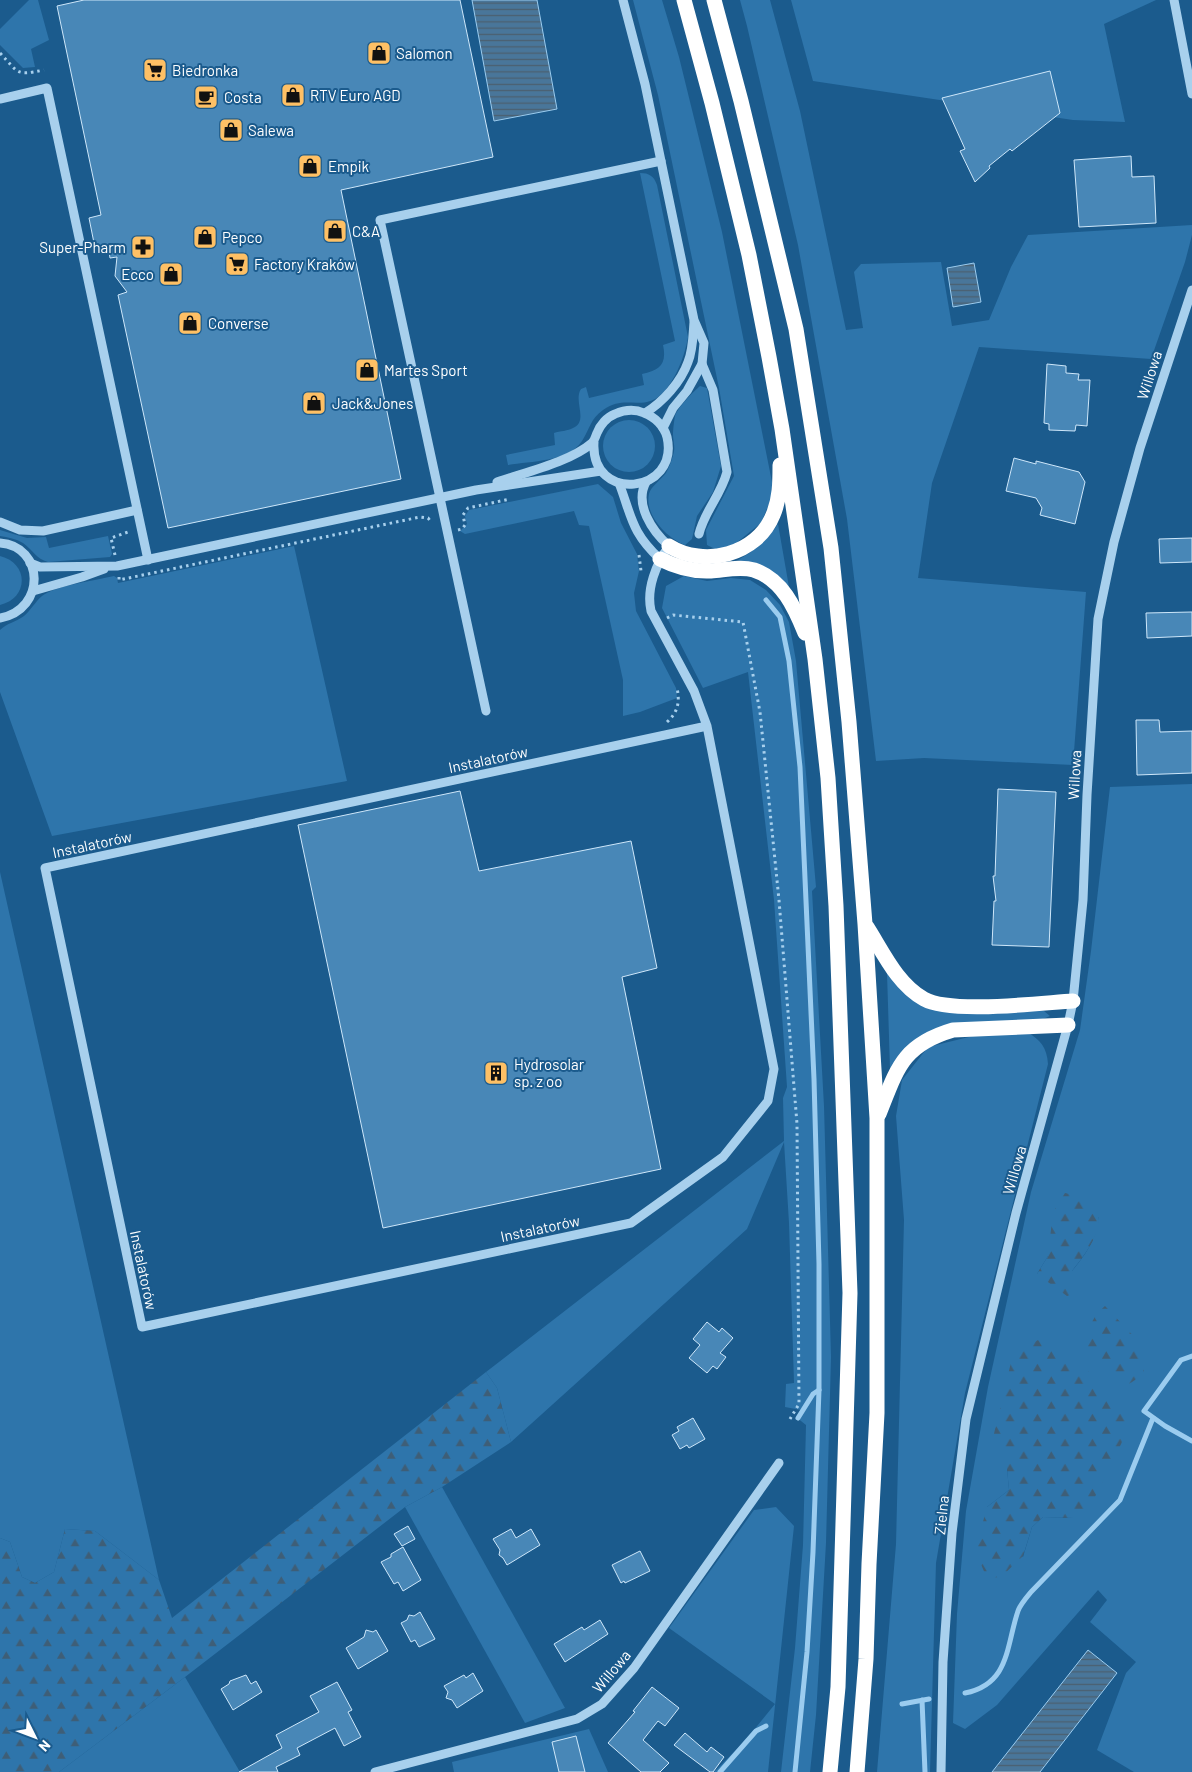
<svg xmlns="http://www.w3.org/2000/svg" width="1192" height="1772" font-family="Barlow,sans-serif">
	<defs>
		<pattern id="forest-firs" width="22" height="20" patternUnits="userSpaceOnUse" patternTransform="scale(1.25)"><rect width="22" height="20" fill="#2e75ab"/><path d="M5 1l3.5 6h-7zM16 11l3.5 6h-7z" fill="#3e5e77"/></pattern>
		<pattern id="water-rules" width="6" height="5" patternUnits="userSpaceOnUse" patternTransform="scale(1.25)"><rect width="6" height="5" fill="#49769a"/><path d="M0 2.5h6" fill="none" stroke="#4b5f6f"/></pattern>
	</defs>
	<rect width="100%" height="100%" fill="#1b5b8d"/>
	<!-- grass -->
	<g fill="#2e75ab" fill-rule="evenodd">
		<polygon points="29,0 38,0 49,40 31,49 35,67 23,68 0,45 0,29"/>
		<polygon points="633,0 662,0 679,57 722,232 774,492 761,523 735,544 717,550 707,545 706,530 734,476 719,388 658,95"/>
		<polygon points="740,0 770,0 800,111 846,330 863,328 854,272 861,264 941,262 952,326 989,320 1011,267 1028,235 1192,225 1192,235 1185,262 1151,359 979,347 932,483 918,578 1086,592 1073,765 924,758 876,761 847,519 798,245 747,26"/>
		<polygon points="791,0 1156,0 1104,24 1125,122 1073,120 813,81"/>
		<path d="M640 173C649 173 654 176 657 185L688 337C685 357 670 398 647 402 630 405 621 398 603 410 590 419 590 429 582 441 568 462 531 461 508 465L506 455 555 445 554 433C560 431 568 431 573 428 589 421 573 401 581 389L586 387 589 398 644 385 642 374C660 370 667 364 663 345L675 341Z"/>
		<path d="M700 386 707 388 721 466 713 492 697 516 692 539 685 545C668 539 644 515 649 494 651 486 661 480 666 473 669 468 673 457 674 451 675 446 673 440 673 435 673 430 674 421 675 416 678 407 693 392 700 386Z"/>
		<circle cx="629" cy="446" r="26"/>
		<polygon points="598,484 613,497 621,523 637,554 639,571 634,593 636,611 676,688 677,698 640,712 623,716 623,680 589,526 579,525 574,511 465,534 460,531 467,524 465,516 469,510"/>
		<path d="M778 524 789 587 767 569 738 560C757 549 766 541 778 524Z"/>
		<path d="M0 530 27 538 46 537 49 548 108 536 112 554 110 557 48 562C36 559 33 550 23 543 16 539 8 537 0 536Z"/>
		<path d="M294 546 347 781 52 836 0 692V630C7 623 16 622 24 616 31 610 35 602 42 596 54 586 97 580 114 576L117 578 118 583Z"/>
		<path d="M0 556C29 563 29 598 0 605Z"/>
		<polygon points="684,576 707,581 731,578 750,580 766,590 780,605 789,622 796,661 816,887 812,891 824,1106 831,1357 826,1543 816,1715 810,1772 781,1772 795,1648 803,1545 806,1425 796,1417 801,1410 785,1407 786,1384 794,1383 789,1223 784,1142 747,1229 511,1442 497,1388 486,1372 784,1141 783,1098 787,1087 774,900 748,672 703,688 662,608 666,586"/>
		<path d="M1192 784V1772H1134L1097 1750 1126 1673 1136 1662 1090 1622 1107 1600 1098 1590 997 1705 965 1729 953 1723 957 1614 966 1511 988 1387 1031 1192 1080 1030 1091 951 1110 787ZM1099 1217C1097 1239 1085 1255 1072 1271L1037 1274 1048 1256ZM1007 1468 1074 1518 1043 1517 1032 1527 1023 1557 987 1507 1009 1490Z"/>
		<polygon points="0,872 159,1580 95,1531 65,1529 54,1572 35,1583 22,1577 10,1542 0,1538"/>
		<polygon points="887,973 913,1000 1038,1010 1044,1011 1050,1016 1043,1019 955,1024 890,1069"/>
		<path d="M1027 1032C1041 1040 1047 1048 1048 1064L965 1393 936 1563 930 1772H877L896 1544 904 1220 896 1116 902 1080 928 1047 981 1034Z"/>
		<polygon points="442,1487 565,1708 525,1723 405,1507"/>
		<polygon points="776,1507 794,1526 768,1772 714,1772 745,1741 775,1704 669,1628 754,1510"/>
		<polygon points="185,1677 240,1772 59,1772"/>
		<polygon points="589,1729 608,1772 454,1772 452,1762"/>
	</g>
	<!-- forest -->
	<g fill="url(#forest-firs)">
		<path d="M1065 1193 1088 1198C1091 1204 1096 1210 1098 1215 1104 1231 1081 1260 1072 1271L1074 1294 1067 1296 1037 1274 1048 1256 1053 1212Z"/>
		<polygon points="1105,1306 1142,1345 1144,1374 1129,1384 1090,1356 1082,1340 1097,1313"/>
		<polygon points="1038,1340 1084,1367 1127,1409 1123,1440 1088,1511 1074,1518 1043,1517 1032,1527 1023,1556 1001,1577 987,1578 975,1551 987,1507 1009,1490 1007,1468 992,1442 1013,1354"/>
		<polygon points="486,1372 497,1388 511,1442 442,1487 405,1507 185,1677 59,1772 0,1772 0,1538 10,1542 22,1577 35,1583 54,1572 65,1529 95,1531 159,1580 172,1618"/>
	</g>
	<!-- water -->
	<g fill="url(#water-rules)" stroke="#9bccef">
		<polygon points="472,0 537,0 557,109 494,121"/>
		<polygon points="974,263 981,302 953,307 947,268"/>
		<polygon points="1088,1650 1117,1673 1040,1772 992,1772"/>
	</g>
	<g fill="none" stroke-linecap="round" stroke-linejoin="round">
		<!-- stream -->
		<g stroke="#9bccef" stroke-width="5">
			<polyline points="766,600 780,617 789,661 800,767 814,1079 819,1264 819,1390 813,1552 807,1652 795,1772"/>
			<polyline points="1192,1356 1181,1360 1144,1411 1165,1426 1192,1441"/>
			<polyline points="798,1418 813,1394 819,1390"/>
			<path d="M965 1693C1010 1684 1006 1646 1018 1611 1020 1605 1026 1598 1031 1592L1120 1500 1153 1418"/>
			<polyline points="922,1700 925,1772"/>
			<polyline points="902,1704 929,1699"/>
			<polyline points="720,1772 756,1731 766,1726"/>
		</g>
	</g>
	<!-- building -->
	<g fill="#4887b7" stroke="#cee7fa">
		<polygon points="84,0 460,0 493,157 341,190 401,479 168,528 118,295 127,292 115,276 117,257 110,258 108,245 95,248 89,218 101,215 57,6"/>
		<polygon points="1050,71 1060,113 1012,151 1010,149 989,166 990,168 975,182 960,151 965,149 942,98"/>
		<polygon points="1131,156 1132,177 1154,176 1156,223 1079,227 1074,160"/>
		<polygon points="1047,364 1066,366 1066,373 1079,374 1078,380 1090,380 1087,426 1076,425 1075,431 1049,430 1049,424 1044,423"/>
		<polygon points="1014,458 1036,464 1036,461 1079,472 1085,482 1075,524 1040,515 1042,508 1036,498 1006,491"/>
		<polygon points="1192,538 1192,562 1160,563 1159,539"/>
		<polygon points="1192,612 1192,636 1147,638 1146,613"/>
		<polygon points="1136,720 1159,720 1160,732 1192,731 1192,773 1137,775"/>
		<polygon points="998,789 1056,792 1049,947 992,945 994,901 996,901 993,876 995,876"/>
		<polygon points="460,791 479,871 631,841 657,968 622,977 661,1169 383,1228 298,825"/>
		<polygon points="707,1322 719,1332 722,1328 733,1338 720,1353 726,1357 717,1369 713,1366 707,1373 689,1358 700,1345 693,1339"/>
		<polygon points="693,1418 705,1439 689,1448 687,1445 680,1449 672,1435 679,1431 677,1427"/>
		<polygon points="408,1526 415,1539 402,1546 394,1534"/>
		<polygon points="511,1529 516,1538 531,1529 540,1545 507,1565 503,1558 499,1555 500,1550 493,1539"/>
		<polygon points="403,1547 421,1580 403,1591 398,1582 394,1584 381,1562 391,1557 391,1554"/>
		<polygon points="640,1551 650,1571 625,1583 624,1581 621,1583 612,1565"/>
		<polygon points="420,1612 435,1639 419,1647 415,1640 411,1642 401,1623 407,1620 409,1615 414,1616"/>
		<polygon points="600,1620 608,1634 565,1662 554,1644 582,1627 584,1630"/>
		<polygon points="366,1630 373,1632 376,1630 388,1651 358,1669 346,1648 364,1637"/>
		<polygon points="473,1673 483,1691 457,1708 452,1700 446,1698 448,1692 444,1686 464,1675 466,1678"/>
		<polygon points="246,1675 251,1684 256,1681 262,1692 233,1710 221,1689 229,1684 230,1681"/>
		<polygon points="337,1682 352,1710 348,1712 361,1737 344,1746 335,1728 297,1748 300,1755 276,1767 278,1772 239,1772 282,1748 276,1735 319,1712 310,1696"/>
		<polygon points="652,1687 679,1708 665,1726 658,1721 643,1740 669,1763 660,1772 641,1772 608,1743 635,1712 633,1711"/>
		<polygon points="685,1733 707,1752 711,1747 724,1757 713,1772 710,1772 674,1745"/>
		<polygon points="576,1736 585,1772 559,1772 552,1742"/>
	</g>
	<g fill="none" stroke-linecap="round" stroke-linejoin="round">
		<!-- path -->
		<g stroke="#a8d0ed" stroke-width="3" stroke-dasharray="2.5 4" stroke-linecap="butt">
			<path d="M0 53C19 73 15 76 44 70"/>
			<polyline points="458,530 462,529 465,525 463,515 468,508 510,499"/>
			<polyline points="115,555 111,538 131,531"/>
			<polyline points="639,555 641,571"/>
			<polyline points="119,577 119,580 420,517 428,518 432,523"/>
			<polyline points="667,618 673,615 743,622 760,712 779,900 797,1124 799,1404 790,1419"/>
			<path d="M667 722C678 712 680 702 677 688"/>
		</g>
		<!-- minor -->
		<g stroke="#a8d0ed" stroke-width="9">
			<polyline points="623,0 645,84 694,320 704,343 702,364 687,391 673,408 663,428"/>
			<polyline points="1174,0 1192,94"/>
			<polyline points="0,99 47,88 148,560"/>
			<path d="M645 413C663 402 681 382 688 362 693 350 693 335 694 322"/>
			<path d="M497 482C526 472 570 462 592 443 595 440 595 437 597 433 600 425 607 417 615 414 624 410 635 409 644 413 655 417 664 426 667 437 680 494 590 504 594 442"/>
			<path d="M646 482C634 504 652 531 669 546 656 564 646 589 651 611L694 691 707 726 774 1069 768 1101 723 1157 631 1223 142 1327 45 868 707 726"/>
			<path d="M619 483C632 517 631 532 660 559"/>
			<polyline points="0,522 20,530 43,531 137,510"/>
			<path d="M699 534C704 512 721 495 727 472L713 390 702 364"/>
			<path d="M0 543C44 546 47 609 0 618"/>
			<polyline points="30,563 40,567 117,566 476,490 601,471"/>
			<polyline points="33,591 82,577 104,569"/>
			<polyline points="486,711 380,220 661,161"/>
			<polyline points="375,1772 577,1719 602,1704 634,1668 779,1463"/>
			<polyline points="941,1772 943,1662 952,1533 966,1419 1016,1213 1068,1025 1073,1001 1083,900 1087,795 1098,619 1114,542 1140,448 1192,290"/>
		</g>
		<!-- highway -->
		<g stroke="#fff" stroke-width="15">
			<polyline points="684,0 712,103 749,255 769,357 782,429 815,659 828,778 836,906 850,1293 838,1687 830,1772"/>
			<polyline points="714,0 741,101 796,329 831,548 849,722 865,924 877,1118 877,1413 869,1564 866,1659 857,1772"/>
			<path d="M669 546C704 568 757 555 773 515 780 499 780 482 780 465"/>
			<path d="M660 559C676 567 693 572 711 571 725 570 740 566 754 570 782 579 795 608 805 633"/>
			<path d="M867 927C883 952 897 984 924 999 950 1014 1040 1003 1073 1001"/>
			<path d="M879 1114C897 1069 902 1045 953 1030L1068 1025"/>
		</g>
	</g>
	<!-- icons -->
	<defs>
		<g id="shop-square" transform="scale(1.25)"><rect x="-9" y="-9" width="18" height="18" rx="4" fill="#fec065" stroke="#1b5b8d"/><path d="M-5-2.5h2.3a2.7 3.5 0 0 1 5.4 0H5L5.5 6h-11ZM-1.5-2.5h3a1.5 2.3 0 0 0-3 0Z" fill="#111"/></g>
		<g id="supermarket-square" transform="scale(1.25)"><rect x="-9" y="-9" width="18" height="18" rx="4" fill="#fec065" stroke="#1b5b8d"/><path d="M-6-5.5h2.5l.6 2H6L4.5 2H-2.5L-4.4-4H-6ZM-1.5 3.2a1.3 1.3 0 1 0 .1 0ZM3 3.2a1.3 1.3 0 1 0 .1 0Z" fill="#111"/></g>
		<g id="cafe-square" transform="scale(1.25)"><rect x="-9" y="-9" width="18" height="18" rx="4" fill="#fec065" stroke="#1b5b8d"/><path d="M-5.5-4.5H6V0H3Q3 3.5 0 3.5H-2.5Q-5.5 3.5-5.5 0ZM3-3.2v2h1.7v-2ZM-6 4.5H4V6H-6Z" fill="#111"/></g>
		<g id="pharmacy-square" transform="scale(1.25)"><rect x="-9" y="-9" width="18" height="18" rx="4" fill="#fec065" stroke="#1b5b8d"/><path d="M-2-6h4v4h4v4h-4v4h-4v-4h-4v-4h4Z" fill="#111"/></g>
		<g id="building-square" transform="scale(1.25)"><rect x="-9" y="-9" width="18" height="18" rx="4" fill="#fec065" stroke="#1b5b8d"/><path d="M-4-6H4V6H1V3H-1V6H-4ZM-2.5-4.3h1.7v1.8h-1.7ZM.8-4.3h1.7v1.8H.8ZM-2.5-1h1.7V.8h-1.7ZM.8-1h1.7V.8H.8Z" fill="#111"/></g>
	</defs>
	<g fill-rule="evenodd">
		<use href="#shop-square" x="379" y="53"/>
		<use href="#supermarket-square" x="155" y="70"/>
		<use href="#shop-square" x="293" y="95"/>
		<use href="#cafe-square" x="206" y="97"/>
		<use href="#shop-square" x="231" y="130"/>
		<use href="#shop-square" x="310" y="166"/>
		<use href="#shop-square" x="335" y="231"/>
		<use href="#shop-square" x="205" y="237"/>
		<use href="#pharmacy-square" x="143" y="247"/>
		<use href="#supermarket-square" x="237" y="264"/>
		<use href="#shop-square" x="171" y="274"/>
		<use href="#shop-square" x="190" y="323"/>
		<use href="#shop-square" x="367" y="370"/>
		<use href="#shop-square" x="314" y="403"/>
		<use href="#building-square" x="496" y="1073"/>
	</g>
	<g text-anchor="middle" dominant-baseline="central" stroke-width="4" stroke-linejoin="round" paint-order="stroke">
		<!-- poi labels -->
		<g font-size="15" fill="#fff" stroke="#1b5b8d" text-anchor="start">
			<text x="396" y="53">Salomon</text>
			<text x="172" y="70">Biedronka</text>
			<text x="310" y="95">RTV Euro AGD</text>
			<text x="224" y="97">Costa</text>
			<text x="248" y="130">Salewa</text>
			<text x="328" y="166">Empik</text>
			<text x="352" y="231">C&amp;A</text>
			<text x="222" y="237">Pepco</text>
			<text x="126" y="247" text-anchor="end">Super-Pharm</text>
			<text x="254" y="264">Factory Kraków</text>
			<text x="154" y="274" text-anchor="end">Ecco</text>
			<text x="208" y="323">Converse</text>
			<text x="384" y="370">Martes Sport</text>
			<text x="332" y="403">Jack&amp;Jones</text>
			<text x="514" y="1064">Hydrosolar<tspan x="514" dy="17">sp. z oo</tspan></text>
		</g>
		<!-- street labels -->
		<g font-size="15" fill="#fff" stroke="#1b5b8d">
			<text transform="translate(1149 375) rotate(-72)">Willowa</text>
			<text transform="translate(488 759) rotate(-12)">Instalatorów</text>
			<text transform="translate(1074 775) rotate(-87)">Willowa</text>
			<text transform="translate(92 844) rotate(-12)">Instalatorów</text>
			<text transform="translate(1014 1170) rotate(-74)">Willowa</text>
			<text transform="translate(540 1228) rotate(-12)">Instalatorów</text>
			<text transform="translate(144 1270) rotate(78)">Instalatorów</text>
			<text transform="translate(941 1515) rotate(-84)">Zielna</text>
			<text transform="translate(611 1671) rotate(-50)">Willowa</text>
		</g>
	</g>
	<!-- north arrow -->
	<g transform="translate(35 1737) rotate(132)" stroke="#1b5b8d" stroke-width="4" paint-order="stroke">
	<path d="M0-4L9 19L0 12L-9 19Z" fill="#ffffff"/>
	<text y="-8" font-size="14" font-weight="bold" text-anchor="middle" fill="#ffffff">N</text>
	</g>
</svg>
